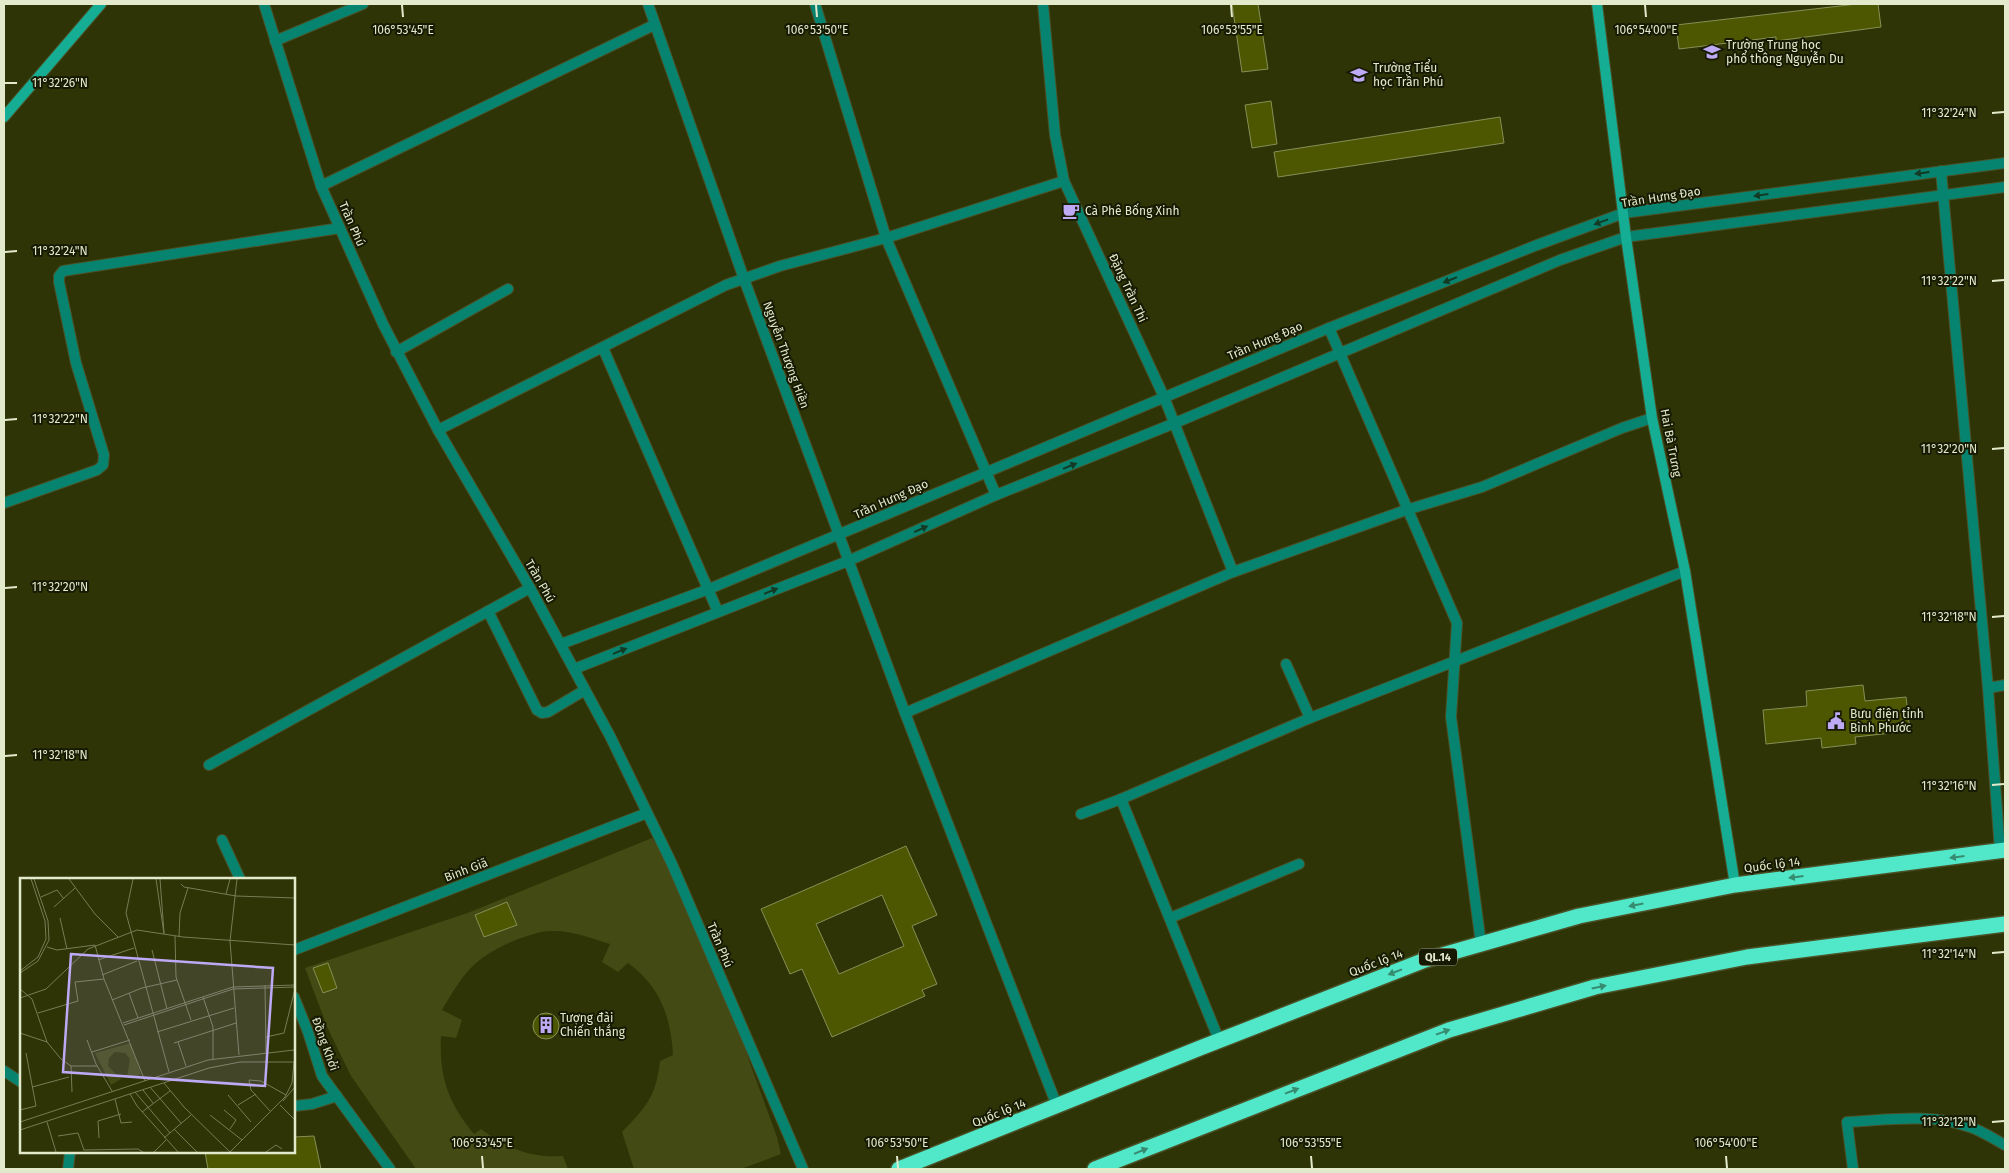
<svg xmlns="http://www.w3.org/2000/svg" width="2009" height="1173" font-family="'Fira Sans',sans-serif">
	<rect width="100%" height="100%" fill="#2e3406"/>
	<!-- green -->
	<path fill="#434a13" d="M652 838 666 858 712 948 751 1066 777 1137 781 1154 741 1169H634L622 1132C646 1107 656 1097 660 1061L673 1055C671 1017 660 986 628 963L618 972 602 962 610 944C591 938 571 930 551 931 540 931 528 936 518 939 474 957 465 971 442 1010L462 1020 456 1038 441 1036C439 1076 448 1103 474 1134L481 1129C507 1148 530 1158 563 1156L568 1169H416L351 1076 328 1029 305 968 470 912Z"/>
	<!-- building -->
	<g fill="#4d5601" stroke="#869055" fill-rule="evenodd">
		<polygon points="1232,4 1258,4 1268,69 1242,72"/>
		<polygon points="1857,4 1878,4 1881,27 1776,41 1776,37 1679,49 1676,25"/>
		<polygon points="1271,101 1277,144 1252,148 1245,105"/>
		<polygon points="1500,117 1504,143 1278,177 1274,152"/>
		<polygon points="1863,685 1865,701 1906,697 1910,731 1855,737 1856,744 1822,748 1821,738 1766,744 1763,710 1807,706 1806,691"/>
		<path d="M906 846 937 915 912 926 937 984 922 990 925 996 832 1037 802 969 790 974 761 909ZM882 895 904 946 839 974 816 924Z"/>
		<polygon points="507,902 517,925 484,937 475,915"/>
		<polygon points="328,963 337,988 323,993 313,968"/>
		<circle cx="546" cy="1026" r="13"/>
		<polygon points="314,1136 321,1169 208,1169 205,1152 294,1152 294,1137"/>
	</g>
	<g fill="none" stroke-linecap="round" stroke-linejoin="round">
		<!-- lane casing -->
		<g stroke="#4b5126" stroke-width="12">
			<g id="lane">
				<polyline points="396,352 508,289"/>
				<polyline points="488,611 537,710 542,713 548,712 585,690"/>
				<polyline points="209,765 530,588"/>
			</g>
		</g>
		<!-- street casing -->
		<g stroke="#4b5126" stroke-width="12">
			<g id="street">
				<polyline points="264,4 321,186 383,324 438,430 530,588 610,736 672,864 803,1169"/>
				<polyline points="648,4 744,279 839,535 905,713 1057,1106"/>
				<polyline points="815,4 886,238 996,495"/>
				<polyline points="1043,4 1055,135 1064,181 1164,397 1233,572"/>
				<polyline points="275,41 363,4"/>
				<polyline points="1941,171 1988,688 2000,851"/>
				<polyline points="321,186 654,25"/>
				<polyline points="1329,328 1457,623 1451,717 1481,944"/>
				<polyline points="603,348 718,612"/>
				<polyline points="438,430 726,285 780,266 886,238 1064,181"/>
				<polyline points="4,503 97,470 103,465 104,455 76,363 59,282 59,276 63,271 340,228"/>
				<polyline points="561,644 709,589 1329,328 1537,245 1624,213 2005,163"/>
				<polyline points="1286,664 1310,718"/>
				<polyline points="574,669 848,561 996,495 1175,423 1560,260 1626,237 2005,187"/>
				<polyline points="1988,688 2005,685"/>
				<polyline points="905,713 1233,572 1406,510 1482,487 1622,428 1652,418"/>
				<polyline points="1121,799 1219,1040"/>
				<polyline points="1081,814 1121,799 1310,718 1685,571"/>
				<polyline points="222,840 240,879"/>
				<polyline points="1170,918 1299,864"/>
				<polyline points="294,950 647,813"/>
				<polyline points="294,997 308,1032 322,1076 390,1169"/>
				<polyline points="4,1071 21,1082"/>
				<polyline points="294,1106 312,1104 337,1096"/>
				<polyline points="68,1169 70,1152"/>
				<path d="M1853 1169 1847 1122C1888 1120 1930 1113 1970 1127 1982 1131 1994 1139 2005 1145"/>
			</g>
		</g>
		<!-- secondary casing -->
		<g stroke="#4b5126" stroke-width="12">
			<g id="secondary">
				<polyline points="1597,4 1626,237 1652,418 1685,571 1735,885"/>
				<polyline points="4,117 101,4"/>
			</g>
		</g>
		<!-- highway casing -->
		<g stroke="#4b5126" stroke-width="18">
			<g id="highway">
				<polyline points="899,1169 1200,1048 1425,960 1579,916 1735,885 2005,850"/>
				<polyline points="1095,1169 1449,1030 1595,987 1747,957 2005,924"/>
			</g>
		</g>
		<!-- lane -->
		<use href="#lane" stroke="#078470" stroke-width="10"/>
		<!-- street -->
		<use href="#street" stroke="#078470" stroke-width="10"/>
		<!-- secondary -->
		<use href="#secondary" stroke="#15ae94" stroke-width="10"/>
		<!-- highway -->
		<use href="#highway" stroke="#51e8c9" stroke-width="15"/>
	</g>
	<!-- one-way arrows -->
	<defs><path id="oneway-solid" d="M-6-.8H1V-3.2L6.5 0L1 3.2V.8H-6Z" transform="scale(1.25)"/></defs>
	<g fill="#123a24">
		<use href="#oneway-solid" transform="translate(1922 173) rotate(173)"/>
		<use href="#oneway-solid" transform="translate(1761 195) rotate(172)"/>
		<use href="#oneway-solid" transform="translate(1601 222) rotate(160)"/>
		<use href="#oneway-solid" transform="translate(1450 280) rotate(158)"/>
		<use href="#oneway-solid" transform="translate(1070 466) rotate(-22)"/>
		<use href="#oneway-solid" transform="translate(921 529) rotate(-24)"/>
		<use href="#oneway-solid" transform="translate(771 591) rotate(-22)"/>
		<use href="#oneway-solid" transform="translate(620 651) rotate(-22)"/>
	</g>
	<g fill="#378b70">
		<use href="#oneway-solid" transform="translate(1957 857) rotate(173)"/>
		<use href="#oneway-solid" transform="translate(1796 877) rotate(173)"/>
		<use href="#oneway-solid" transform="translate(1636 905) rotate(169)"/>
		<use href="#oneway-solid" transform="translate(1395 972) rotate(159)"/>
		<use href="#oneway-solid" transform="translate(1599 987) rotate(-12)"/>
		<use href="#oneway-solid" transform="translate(1443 1032) rotate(-20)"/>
		<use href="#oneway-solid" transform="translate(1292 1091) rotate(-21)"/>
		<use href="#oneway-solid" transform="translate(1141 1151) rotate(-22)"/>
	</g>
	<!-- ticks -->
	<path fill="none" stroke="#e3eacb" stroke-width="2" d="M402 5 403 17M816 5 817 17M1231 5 1232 17M1645 5 1646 17M5 83H17M1992 113 2004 112M5 252 17 251M1992 281 2004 280M5 420 17 419M1992 449 2004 448M5 588 17 587M1992 617 2004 616M5 756 17 755M1992 785 2004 784M1992 953 2004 952M1992 1122 2004 1121M482 1156 483 1168M897 1156 898 1168M1311 1156 1312 1168M1726 1156 1727 1168"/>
	<!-- icons -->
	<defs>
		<g id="school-bare" transform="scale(1.35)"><path d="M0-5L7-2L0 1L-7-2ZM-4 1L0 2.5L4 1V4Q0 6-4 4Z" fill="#bea9f4" stroke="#171a03" stroke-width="2.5" paint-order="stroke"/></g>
		<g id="cafe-bare" transform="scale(1.35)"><path d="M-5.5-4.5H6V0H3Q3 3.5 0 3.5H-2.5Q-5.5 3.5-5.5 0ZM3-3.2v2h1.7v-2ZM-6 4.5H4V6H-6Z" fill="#bea9f4" stroke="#171a03" stroke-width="2.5" paint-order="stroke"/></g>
		<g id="civic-bare" transform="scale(1.35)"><path d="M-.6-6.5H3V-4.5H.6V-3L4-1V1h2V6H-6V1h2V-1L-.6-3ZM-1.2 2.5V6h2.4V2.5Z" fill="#bea9f4" stroke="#171a03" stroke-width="2.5" paint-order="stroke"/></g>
		<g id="building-bare" transform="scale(1.35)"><path d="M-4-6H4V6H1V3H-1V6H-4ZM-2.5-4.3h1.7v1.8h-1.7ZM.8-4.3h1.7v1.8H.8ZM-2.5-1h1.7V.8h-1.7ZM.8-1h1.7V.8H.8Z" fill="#bea9f4" stroke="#171a03" stroke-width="2.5" paint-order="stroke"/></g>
	</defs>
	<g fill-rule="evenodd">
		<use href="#school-bare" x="1712" y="52"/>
		<use href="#school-bare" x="1359" y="75"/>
		<use href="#cafe-bare" x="1071" y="211"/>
		<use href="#civic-bare" x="1836" y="721"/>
		<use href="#building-bare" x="546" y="1025"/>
	</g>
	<g text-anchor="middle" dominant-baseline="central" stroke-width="4" stroke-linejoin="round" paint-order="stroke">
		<!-- shield labels -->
		<rect fill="#171a03" stroke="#a6ac8f" stroke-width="1" x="1419" y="948.5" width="38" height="17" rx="4"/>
		<g font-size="11" font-weight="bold" fill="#e3eacb">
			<text x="1438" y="957">QL.14</text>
		</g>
		<!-- poi labels -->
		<g font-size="12" fill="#e3eacb" stroke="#171a03" text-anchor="start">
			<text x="1726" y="45">Trường Trung học<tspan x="1726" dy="14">phổ thông Nguyễn Du</tspan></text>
			<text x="1373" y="68">Trường Tiểu<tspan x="1373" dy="14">học Trần Phú</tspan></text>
			<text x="1085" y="211">Cà Phê Bống Xinh</text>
			<text x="1850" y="714">Bưu điện tỉnh<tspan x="1850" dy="14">Bình Phước</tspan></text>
			<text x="560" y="1018">Tượng đài<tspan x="560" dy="14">Chiến thắng</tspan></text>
		</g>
		<!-- street labels -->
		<g font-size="12" fill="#e3eacb" stroke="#171a03">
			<text transform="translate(1661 197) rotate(-9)">Trần Hưng Đạo</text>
			<text transform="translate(352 224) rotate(66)">Trần Phú</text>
			<text transform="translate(1128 288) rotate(65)">Đặng Trần Thi</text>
			<text transform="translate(1265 341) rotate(-23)">Trần Hưng Đạo</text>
			<text transform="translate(786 355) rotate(70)">Nguyễn Thượng Hiền</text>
			<text transform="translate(1671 443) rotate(79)">Hai Bà Trưng</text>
			<text transform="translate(891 499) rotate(-24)">Trần Hưng Đạo</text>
			<text transform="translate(540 581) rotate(60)">Trần Phú</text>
			<text transform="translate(1772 865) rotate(-7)">Quốc lộ 14</text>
			<text transform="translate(466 870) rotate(-21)">Bình Giã</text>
			<text transform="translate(720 945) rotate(67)">Trần Phú</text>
			<text transform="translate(1376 963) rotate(-21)">Quốc lộ 14</text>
			<text transform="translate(325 1044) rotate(70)">Đồng Khởi</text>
			<text transform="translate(999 1113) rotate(-22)">Quốc lộ 14</text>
		</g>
	</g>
	<!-- overview -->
	<g transform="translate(20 878)">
		<rect width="275" height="275" fill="#2e3406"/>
		<path d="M111 165 121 197 107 199 110 181 105 175 95 174 89 180 88 188 101 201 91 207 75 175Z" fill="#434a13"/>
		<path fill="none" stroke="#767d55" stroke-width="1" d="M49 1 75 36 98 59M113 1 106 35 149 194M136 1 144 56M140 1 144 55M217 1 210 63 219 177M161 6 164 9 216 18 275 20M206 16 210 1M21 19 37 12 44 21M34 29 55 10M40 40 47 71M155 58 156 99 171 142M159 59 160 35 168 10M27 69 37 72 75 67 84 101 125 203M132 72 147 131M78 82 114 70M0 93 18 79 26 61 25 43 11 1M0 95 18 83 29 62 28 43 14 1M82 97 117 83M245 107 246 175M0 111 12 121 27 164 41 181 51 188H77M109 115 118 140M183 119 193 149V181M0 120 26 111 68 71 117 52 163 59 275 67M92 122 122 110 157 102M18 135 58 123 55 104 84 101M103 145 213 109 275 107M104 147 213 111 275 109M137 154 214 130M0 155 27 164M246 159 264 155 275 111M67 162 76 186 92 213M158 164 166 188M154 165 216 145M72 174 110 162M51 188 52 214M144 205 164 229 210 274M12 209 49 199M130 209 161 245M123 212 133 225M115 214 150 255M110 216 117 228 158 274M208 217 231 244M95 221 101 245 112 244M263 223 275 209M218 227 236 216M260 227 275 242M0 232 16 228 6 175M204 232 216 242 210 251M250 233 231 212 229 202 241 203 266 217M122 234 150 213M190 237 222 262M0 244 188 182 274 172M27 244 36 274M154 251 177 274M0 252 189 190 220 184H274M38 258 58 255 64 272 118 271 123 274M79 260 78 243 101 236M144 260 171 237M134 274 146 262M210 274 265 219 272 205 274 184M246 274 256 267 262 271"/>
		<path fill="#bea9f4" fill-opacity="0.15" stroke="#bea9f4" stroke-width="2.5" d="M51 76 253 90 245 208 43 194Z"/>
		<rect width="275" height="275" fill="none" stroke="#e3eacb" stroke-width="2.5"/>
	</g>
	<g font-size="12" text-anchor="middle" fill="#e3eacb" stroke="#171a03" stroke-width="4" stroke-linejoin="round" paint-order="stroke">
		<text x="403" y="34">106°53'45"E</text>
		<text x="817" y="34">106°53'50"E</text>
		<text x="1232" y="34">106°53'55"E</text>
		<text x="1646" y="34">106°54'00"E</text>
		<text x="60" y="87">11°32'26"N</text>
		<text x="1949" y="117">11°32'24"N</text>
		<text x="60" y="255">11°32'24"N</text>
		<text x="1949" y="285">11°32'22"N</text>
		<text x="60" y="423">11°32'22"N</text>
		<text x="1949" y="453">11°32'20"N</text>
		<text x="60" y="591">11°32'20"N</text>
		<text x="1949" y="621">11°32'18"N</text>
		<text x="60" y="759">11°32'18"N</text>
		<text x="1949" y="790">11°32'16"N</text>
		<text x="1949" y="958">11°32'14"N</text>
		<text x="1949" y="1126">11°32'12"N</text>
		<text x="482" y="1147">106°53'45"E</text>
		<text x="897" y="1147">106°53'50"E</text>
		<text x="1311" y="1147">106°53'55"E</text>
		<text x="1726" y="1147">106°54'00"E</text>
	</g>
	<!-- border -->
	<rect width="2009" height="1173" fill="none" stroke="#e3eacb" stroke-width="10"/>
</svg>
